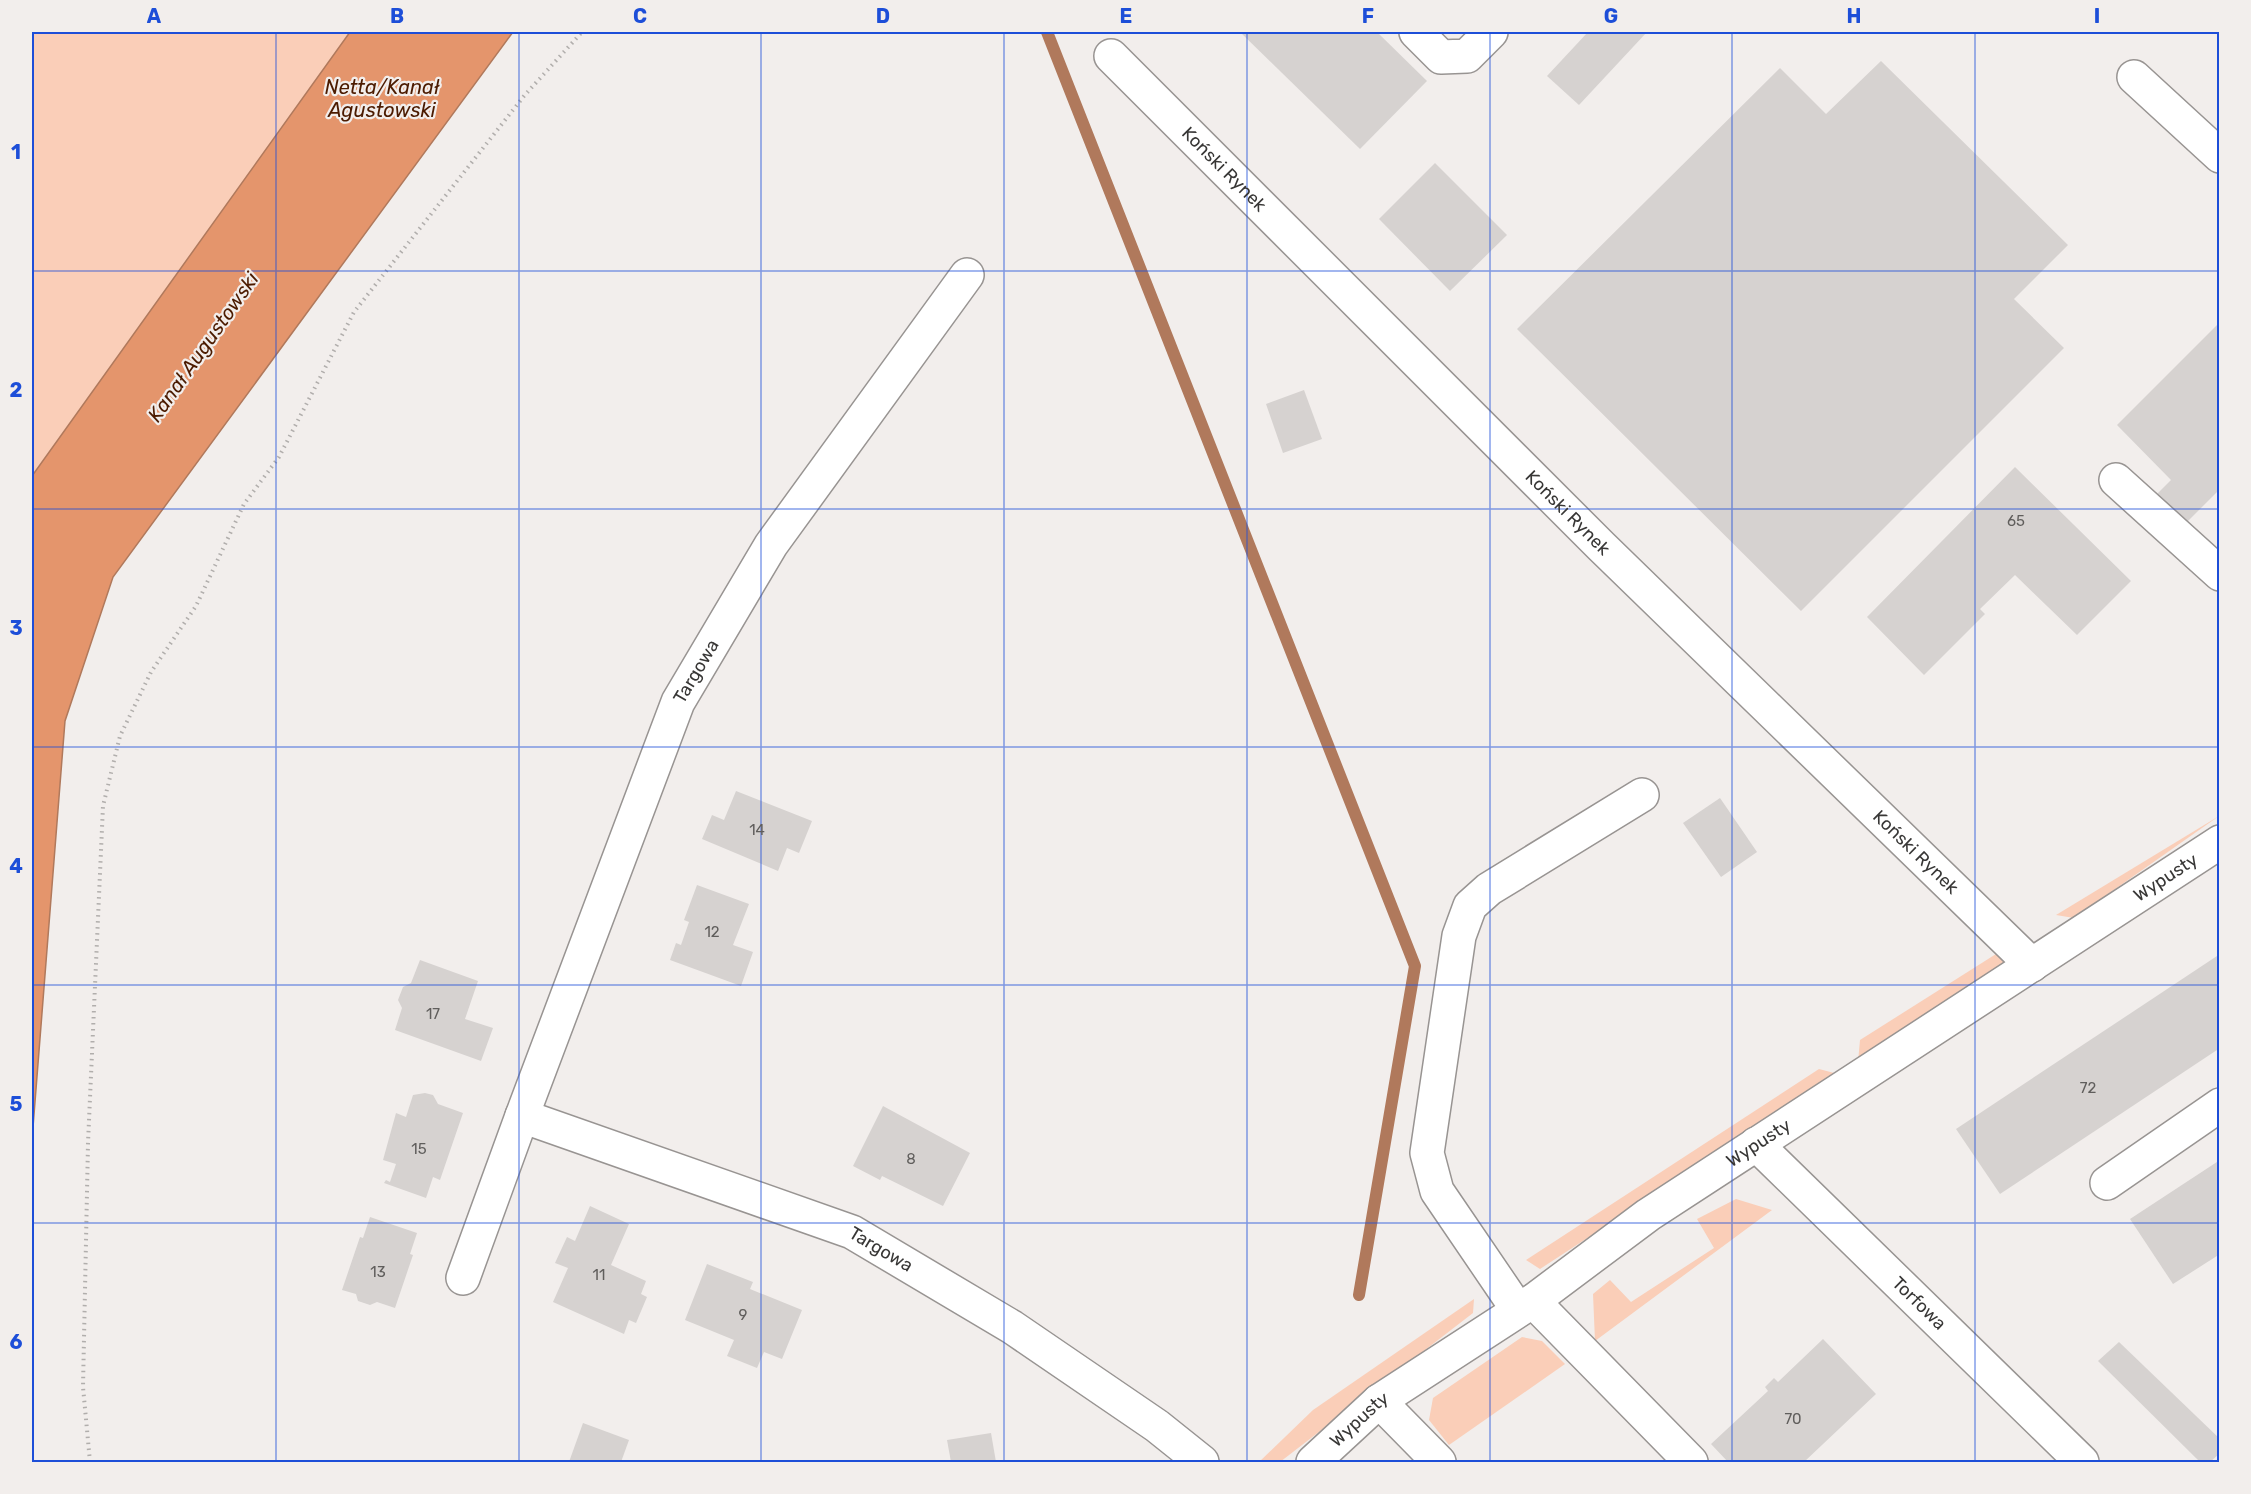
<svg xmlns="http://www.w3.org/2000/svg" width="2251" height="1494" font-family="Rubik,sans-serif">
	<rect width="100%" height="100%" fill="#f2eeec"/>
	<!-- green -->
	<g fill="#faceb8">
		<polygon points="32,32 350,32 32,476"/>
		<polygon points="2219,816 2074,918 2056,915"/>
		<polygon points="2015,942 2006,961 1858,1062 1860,1040"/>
		<polygon points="1819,1069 1838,1074 1540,1269 1526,1260"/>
		<polygon points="1736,1199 1772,1210 1595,1341 1593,1294 1610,1280 1631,1302 1714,1248 1697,1219"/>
		<polygon points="1474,1299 1473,1313 1280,1462 1259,1462 1313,1410"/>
		<polygon points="1522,1337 1542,1341 1565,1364 1449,1445 1429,1420 1433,1398"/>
	</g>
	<!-- water -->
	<polygon fill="#e4956c" stroke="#b0795c" stroke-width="1.5" points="350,32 513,32 113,577 65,721 32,1140 32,476"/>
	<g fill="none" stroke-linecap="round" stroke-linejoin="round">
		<!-- stream -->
		<polyline stroke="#b0795c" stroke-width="12" points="1047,32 1415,966 1359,1295"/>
	</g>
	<!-- building -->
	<g fill="#d6d2d0">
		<polygon points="1240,32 1377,32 1427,81 1360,149"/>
		<polygon points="1588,32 1647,32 1579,105 1547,76"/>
		<polygon points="1881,61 2068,245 2014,299 2064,348 1801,611 1517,329 1780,68 1826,114"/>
		<polygon points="1435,163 1507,235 1450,291 1379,219"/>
		<polygon points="2220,322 2220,489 2183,526 2153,498 2171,480 2117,425"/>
		<polygon points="1304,390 1322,439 1283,453 1266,404"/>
		<polygon points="2015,467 2131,581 2077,635 2015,575 1980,609 1985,614 1924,675 1867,617"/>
		<polygon points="736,791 812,821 799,853 787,848 778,871 702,839 712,815 724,820"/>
		<polygon points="1720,798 1757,852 1721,877 1683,823"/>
		<polygon points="697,885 749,904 733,945 753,952 741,986 670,960 676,943 681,945 689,922 684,920"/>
		<polygon points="2220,954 2220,1048 2000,1194 1956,1129"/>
		<polygon points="420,960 478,981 465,1019 493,1028 481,1061 395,1030 402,1008 398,1000 403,987 411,983"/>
		<polygon points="425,1093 433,1095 438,1104 463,1113 440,1180 433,1177 426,1198 384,1183 386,1180 390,1182 396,1164 383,1160 396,1113 406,1117 413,1095"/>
		<polygon points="883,1106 970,1153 943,1206 882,1176 880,1180 853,1166"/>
		<polygon points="2220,1160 2220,1254 2173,1284 2130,1219"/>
		<polygon points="590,1206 629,1224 611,1265 646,1281 641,1294 647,1297 636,1323 629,1320 624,1334 553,1302 568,1268 555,1263 567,1237 575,1241"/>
		<polygon points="370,1217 417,1233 410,1254 413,1255 395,1308 377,1302 370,1305 358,1301 356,1294 342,1290 360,1237 363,1238"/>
		<polygon points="707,1264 753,1282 750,1289 802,1310 782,1359 764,1352 757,1368 727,1356 734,1340 685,1320"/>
		<polygon points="1823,1339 1876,1394 1804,1462 1728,1462 1711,1444 1768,1391 1765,1387 1774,1378 1778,1382"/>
		<polygon points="2119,1342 2220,1439 2220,1453 2210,1462 2200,1462 2098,1361"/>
		<polygon points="583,1423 629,1440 621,1462 569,1462"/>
		<polygon points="991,1433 996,1462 951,1462 947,1440"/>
	</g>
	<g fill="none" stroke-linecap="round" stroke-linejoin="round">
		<!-- minor casing -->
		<g stroke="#989492" stroke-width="36">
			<g id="minor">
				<polyline points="1416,32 1441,57 1467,56 1491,32"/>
				<path id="s1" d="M1111 56 1601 546 2032 965"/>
				<polyline points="2134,77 2220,156"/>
				<polyline points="2116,480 2220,574"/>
				<path id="s2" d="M522 1116 678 702 771 545 967 275"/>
				<path id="s3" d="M1756 1144 2082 1462"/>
				<polyline points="2107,1183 2220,1105"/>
				<path id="s4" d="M463 1278 522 1116 852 1232 1012 1327 1157 1426 1202 1462"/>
				<polyline points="1533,1301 1691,1462"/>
				<polyline points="1518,1310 1437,1191 1427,1153 1459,936 1470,906 1489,889 1642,795"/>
				<polyline points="1379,1401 1439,1462"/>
				<path id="s5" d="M1313 1462 1379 1401 1533 1301 1648 1215 2220 842"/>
			</g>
		</g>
		<!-- path -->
		<polyline stroke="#b1aeac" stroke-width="4" stroke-dasharray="1.5 4.5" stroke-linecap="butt" points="90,1462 83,1387 88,1143 103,806 120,736 151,672 196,606 244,504 279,457 354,312 524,96 582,32"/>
		<!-- minor -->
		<use href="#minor" stroke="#fff" stroke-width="33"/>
	</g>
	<!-- grid -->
	<path fill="none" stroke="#1d4ed8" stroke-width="1.5" stroke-opacity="0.55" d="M276 32V1462M519 32V1462M761 32V1462M1004 32V1462M1247 32V1462M1490 32V1462M1732 32V1462M1975 32V1462M32 271H2220M32 509H2220M32 747H2220M32 985H2220M32 1223H2220"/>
	<g text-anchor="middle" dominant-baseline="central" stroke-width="4.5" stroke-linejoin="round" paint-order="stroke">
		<!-- number labels -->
		<g font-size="15" fill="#605e5c">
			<text x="2016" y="521">65</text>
			<text x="757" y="830">14</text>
			<text x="712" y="932">12</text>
			<text x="433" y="1014">17</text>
			<text x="2088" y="1088">72</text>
			<text x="419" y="1149">15</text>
			<text x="911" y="1159">8</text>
			<text x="378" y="1272">13</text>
			<text x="599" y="1275">11</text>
			<text x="743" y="1315">9</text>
			<text x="1793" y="1419">70</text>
		</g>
		<!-- street labels -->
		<g font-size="18" fill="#383736" stroke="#f2eeec">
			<text stroke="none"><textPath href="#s1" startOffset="160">Koński Rynek</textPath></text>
			<text stroke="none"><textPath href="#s1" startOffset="646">Koński Rynek</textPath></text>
			<text stroke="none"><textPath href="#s2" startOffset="478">Targowa</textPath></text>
			<text stroke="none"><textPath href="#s1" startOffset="1132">Koński Rynek</textPath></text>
			<text stroke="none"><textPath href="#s5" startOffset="1035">Wypusty</textPath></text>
			<text stroke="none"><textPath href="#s5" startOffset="549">Wypusty</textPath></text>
			<text stroke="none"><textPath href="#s4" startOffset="556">Targowa</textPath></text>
			<text stroke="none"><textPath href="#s3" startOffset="228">Torfowa</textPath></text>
			<text stroke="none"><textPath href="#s5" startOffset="63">Wypusty</textPath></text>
		</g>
		<!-- water labels -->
		<g font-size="20" font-style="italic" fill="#4c1b00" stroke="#f2eeec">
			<text x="382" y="87">Netta/Kanał<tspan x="382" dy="23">Agustowski</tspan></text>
			<text transform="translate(203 347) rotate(-55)">Kanał Augustowski</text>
		</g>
	</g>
	<!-- border -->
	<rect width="2251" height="1494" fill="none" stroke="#f2eeec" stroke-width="66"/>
	<rect x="33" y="33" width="2185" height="1428" fill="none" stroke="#1d4ed8" stroke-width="2"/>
	<g font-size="20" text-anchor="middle" font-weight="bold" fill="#1d4ed8">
		<text x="154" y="23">A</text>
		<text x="397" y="23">B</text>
		<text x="640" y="23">C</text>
		<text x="883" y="23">D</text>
		<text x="1126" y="23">E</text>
		<text x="1368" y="23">F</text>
		<text x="1611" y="23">G</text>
		<text x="1854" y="23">H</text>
		<text x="2097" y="23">I</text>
		<text x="16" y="159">1</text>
		<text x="16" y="397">2</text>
		<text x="16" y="635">3</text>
		<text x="16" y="873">4</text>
		<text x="16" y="1111">5</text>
		<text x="16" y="1349">6</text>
	</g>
</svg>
